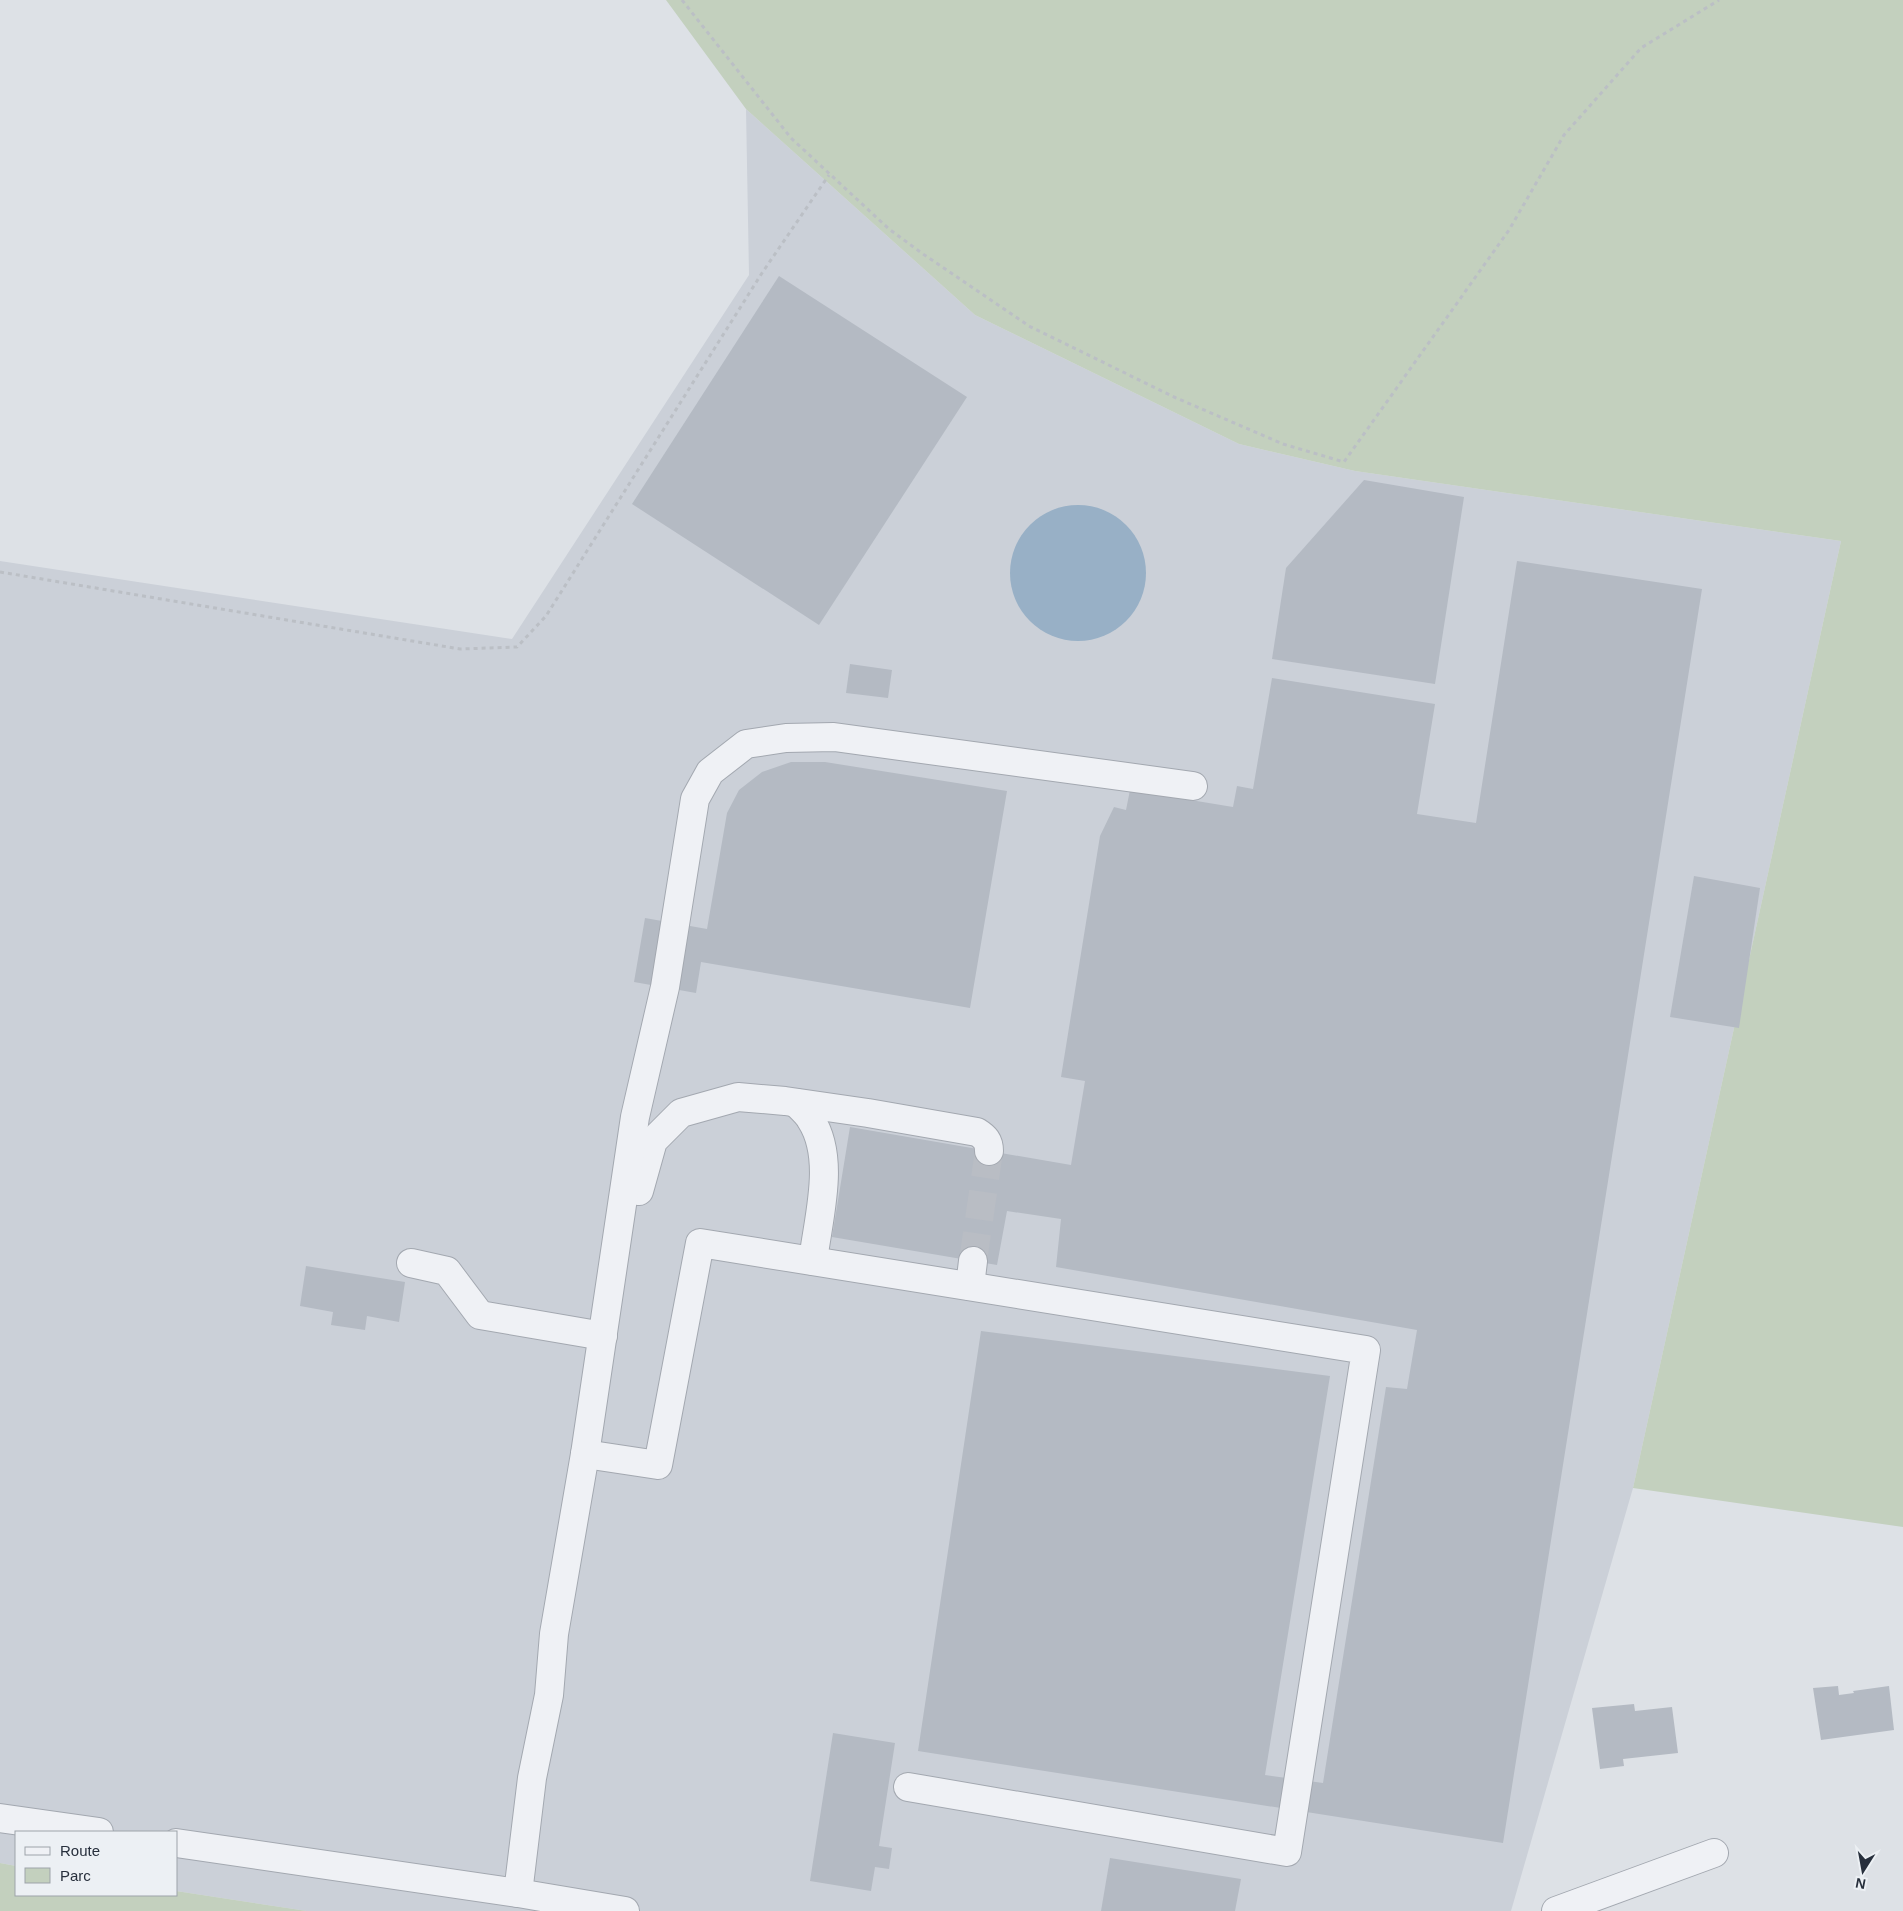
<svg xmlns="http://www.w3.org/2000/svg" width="1903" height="1911" font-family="Helvetica,sans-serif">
	<rect width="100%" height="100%" fill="#dde1e6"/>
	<!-- built -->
	<polygon fill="#cbd0d8" points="746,109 975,315 1239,444 1355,471 1841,541 1633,1488 1511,1911 307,1911 176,1891 176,1832 16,1832 16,1866 0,1863 0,561 512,639 749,275"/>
	<!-- green -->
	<g fill="#c3d0be">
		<polygon points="666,0 1903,0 1903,1527 1633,1488 1841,541 1355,471 1239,444 975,315 746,109"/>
		<polygon points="0,1863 16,1866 16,1895 176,1895 176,1891 307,1911 0,1911"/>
	</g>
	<!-- water -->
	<circle fill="#98b0c6" cx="1078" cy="573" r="68"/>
	<!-- building -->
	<g fill="#b4bac3">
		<polygon points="779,276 967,397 819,625 632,504"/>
		<polygon points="1364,480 1464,497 1435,684 1272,659 1286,568"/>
		<polygon points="1517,561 1702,589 1503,1843 918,1751 981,1331 1330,1376 1265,1775 1323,1783 1386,1387 1407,1389 1417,1330 1056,1267 1061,1219 1007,1211 997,1265 832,1237 850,1127 1071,1165 1085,1081 1061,1077 1100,836 1114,807 1126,810 1130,790 1233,807 1237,786 1253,789 1272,678 1435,704 1417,814 1476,823"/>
		<polygon points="850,664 892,670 888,698 846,693"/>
		<polygon points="791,762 825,762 1007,791 970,1008 701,962 696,993 634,982 645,918 707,929 727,813 739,790 762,772"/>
		<polygon points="1694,876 1760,888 1739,1028 1670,1017"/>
		<polygon points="306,1266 405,1282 399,1322 367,1316 365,1330 331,1325 333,1312 300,1306"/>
		<polygon points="1838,1686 1839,1695 1854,1693 1853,1691 1889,1686 1894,1730 1821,1740 1813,1688"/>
		<polygon points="1634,1704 1635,1711 1672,1707 1678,1753 1623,1759 1624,1766 1600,1769 1592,1708"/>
		<polygon points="833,1733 895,1743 879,1846 892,1848 889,1869 875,1867 871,1891 810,1881"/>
		<polygon points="1110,1858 1241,1879 1235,1911 1101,1911"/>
	</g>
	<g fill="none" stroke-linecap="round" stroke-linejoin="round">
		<!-- minor-tunnel -->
		<polyline stroke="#b9bdc4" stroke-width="28" stroke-dasharray="28 14" stroke-linecap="butt" points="973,1261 989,1151"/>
		<!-- minor casing -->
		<g stroke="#a3a8b0" stroke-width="30">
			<g id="minor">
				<path d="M796 1103C801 1108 808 1114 811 1120 836 1159 818 1218 813 1261"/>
				<path d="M639 1191 653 1141 681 1113 738 1097 785 1101 868 1113 977 1132C985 1137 989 1141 989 1151"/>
				<polyline points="411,1263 447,1271 480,1315 603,1336"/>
				<polyline points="970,1286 973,1261"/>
				<polyline points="585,1454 658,1465 700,1243 1366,1350 1287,1852 908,1787"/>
				<polyline points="0,1818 99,1832"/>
				<polyline points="176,1843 518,1893 625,1911"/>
				<polyline points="518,1893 532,1778 549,1695 554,1634 585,1454 635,1117 665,987 695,799 710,772 746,744 786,738 834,737 1193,786"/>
				<polyline points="1556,1911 1714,1853"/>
			</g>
		</g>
		<!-- path -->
		<g stroke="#bbbfc5" stroke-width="3" stroke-dasharray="4 4" stroke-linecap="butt">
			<polyline points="682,0 791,138 889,229 923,254 1029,326 1174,397 1283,444 1344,462 1509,230 1564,135 1641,48 1719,0"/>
			<polyline points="0,572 460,649 517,647 546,616 762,273 829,175"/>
		</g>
		<!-- minor -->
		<use href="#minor" stroke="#eff1f5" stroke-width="28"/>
	</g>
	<!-- legend -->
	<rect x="15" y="1831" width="162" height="65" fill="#ecf0f4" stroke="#9da3aa"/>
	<rect x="25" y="1847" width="25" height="8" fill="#eff1f5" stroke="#9da3aa"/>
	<text x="60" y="1856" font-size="15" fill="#272f3c">Route</text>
	<rect x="25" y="1868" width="25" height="15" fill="#c3d0be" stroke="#9da3aa"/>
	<text x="60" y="1881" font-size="15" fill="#272f3c">Parc</text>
	<!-- north arrow -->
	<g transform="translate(1863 1871) rotate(191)" stroke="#ecf0f4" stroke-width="4" paint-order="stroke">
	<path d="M0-4L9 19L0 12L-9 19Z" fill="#272f3c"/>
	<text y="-8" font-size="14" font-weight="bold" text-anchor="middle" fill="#272f3c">N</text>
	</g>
</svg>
